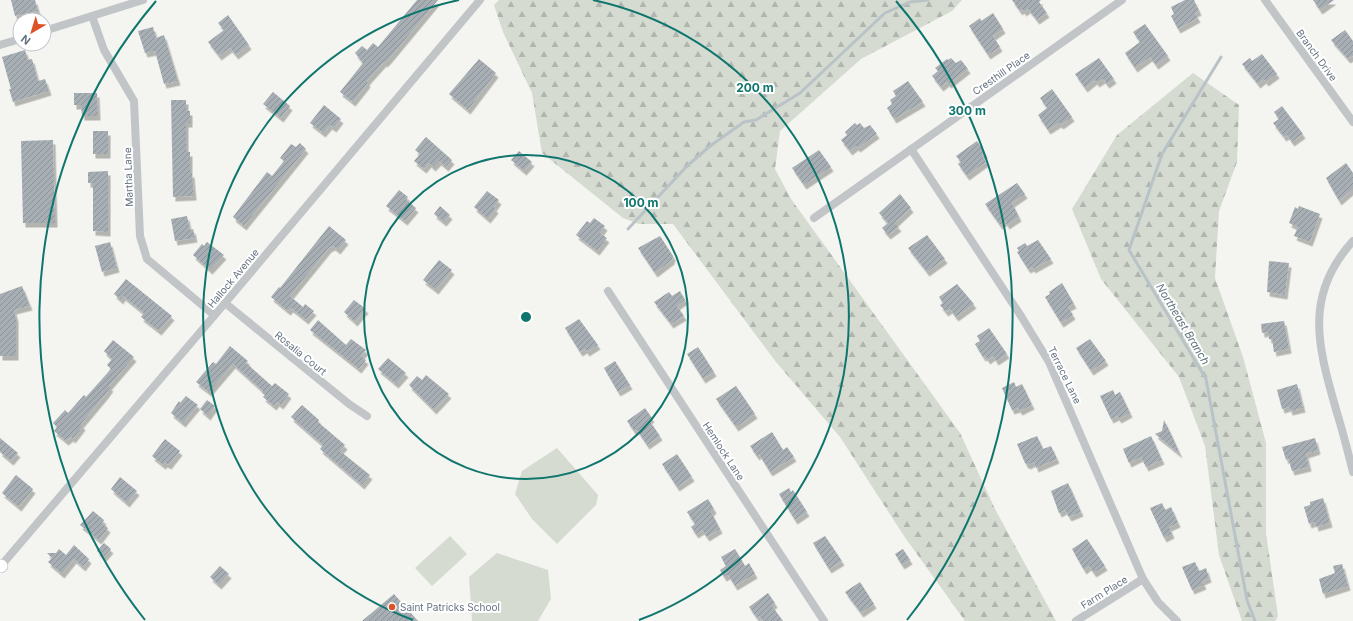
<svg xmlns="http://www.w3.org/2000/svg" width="1353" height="621" font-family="Inter,sans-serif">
	<defs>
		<pattern id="forest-firs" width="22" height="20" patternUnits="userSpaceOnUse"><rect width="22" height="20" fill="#d5dbd1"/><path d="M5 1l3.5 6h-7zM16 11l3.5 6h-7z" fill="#b0b6af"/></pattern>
		<pattern id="building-hatch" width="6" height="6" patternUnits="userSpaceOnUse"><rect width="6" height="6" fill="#a8afb4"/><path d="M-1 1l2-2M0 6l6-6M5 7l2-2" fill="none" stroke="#8c9398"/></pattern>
		<filter id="shadow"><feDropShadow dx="2.5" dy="4.5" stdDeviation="0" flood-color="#0004"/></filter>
	</defs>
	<rect width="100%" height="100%" fill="#f4f4f0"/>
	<!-- forest -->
	<g fill="url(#forest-firs)">
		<polygon points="499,0 962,0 952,11 861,59 780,131 775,169 791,199 960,433 995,509 1056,621 965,621 904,536 840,437 776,362 673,224 639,224 623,218 542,153 532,93 503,32 494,5"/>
		<polygon points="1193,73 1239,105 1237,162 1219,211 1215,278 1243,357 1266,443 1266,533 1278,616 1275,621 1242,621 1219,555 1205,446 1179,377 1101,279 1072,209 1117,135"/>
	</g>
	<!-- pitch -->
	<g fill="#d5dbd1">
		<polygon points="557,448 598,495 596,505 557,544 532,519 515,494 522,471"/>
		<polygon points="450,536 467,554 432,586 415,568"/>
		<polygon points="497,553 548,570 551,599 538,621 472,621 469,577"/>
	</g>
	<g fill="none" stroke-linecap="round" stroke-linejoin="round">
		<!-- stream -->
		<g stroke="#b9c3c7" stroke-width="3">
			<polyline points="1221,57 1162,154 1129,250 1206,379 1247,600 1255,621"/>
			<polyline points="628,229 687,166 710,146 744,122 756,120 800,93 885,13 910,2 928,0"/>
		</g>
	</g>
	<!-- building -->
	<g fill="url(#building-hatch)" filter="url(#shadow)">
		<polygon points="11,0 35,0 38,11 15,16"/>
		<polygon points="417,0 438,0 389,59 385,63 384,62 367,81 368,83 353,102 340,92 363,63 355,53 362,46 367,50 373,43 378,47"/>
		<polygon points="1012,0 1041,0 1039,2 1047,13 1037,20 1028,9 1024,12 1022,9 1020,11"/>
		<polygon points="1185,0 1194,0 1199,11 1195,13 1198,18 1178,29 1171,16 1174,14 1171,7"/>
		<polygon points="1313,0 1334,0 1320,10"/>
		<polygon points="993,13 1003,29 993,36 1000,47 988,55 969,26 980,18 981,21"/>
		<polygon points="228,15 249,45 236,55 230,48 219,56 208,42 224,30 218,23"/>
		<polygon points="1145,24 1168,56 1156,65 1150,57 1135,68 1125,53 1140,42 1133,32"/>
		<polygon points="153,27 156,38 164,35 178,81 164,84 155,51 145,53 138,31"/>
		<polygon points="1345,30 1353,41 1353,56 1348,59 1331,40"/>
		<polygon points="25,50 28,60 32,59 38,81 45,79 49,91 13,102 9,89 11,89 2,57"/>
		<polygon points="1262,54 1277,74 1266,82 1264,79 1258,84 1242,64 1250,58 1252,61"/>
		<polygon points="951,58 956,63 961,60 968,69 949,84 947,82 941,87 932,76 938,71 935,68 947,59 948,60"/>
		<polygon points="1099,58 1114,79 1107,84 1103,79 1097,83 1095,80 1085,88 1075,74"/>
		<polygon points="479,59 496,73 468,110 449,94"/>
		<polygon points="908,81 923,102 894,119 887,108 892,104 890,100 896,96 893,91"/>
		<polygon points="1052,89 1072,117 1061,125 1059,123 1048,130 1038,115 1047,108 1040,98"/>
		<polygon points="273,92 290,106 281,118 263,104"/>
		<polygon points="74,93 97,93 98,116 82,116 81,105 74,105"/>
		<polygon points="171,100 186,100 186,111 190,111 190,123 186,123 186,152 190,152 190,173 192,173 194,196 173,197"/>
		<polygon points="324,105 341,119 334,128 330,125 323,133 310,123"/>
		<polygon points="1282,106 1303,134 1292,142 1287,135 1284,137 1273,123 1279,119 1274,112"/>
		<polygon points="855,123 857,125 860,123 864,128 870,125 877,134 858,148 856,146 850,151 841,140 847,135 845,132"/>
		<rect x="93" y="131" width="15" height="23"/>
		<polygon points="426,137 452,160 446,167 439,161 433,167 429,163 424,169 414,161 420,154 415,150"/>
		<polygon points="53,140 55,223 23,223 21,141"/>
		<polygon points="977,141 985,153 982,156 986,162 967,176 958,164 961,162 956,156"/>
		<polygon points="300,143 306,149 244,226 233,217 267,172 272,176 284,161 280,158 291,144 296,147"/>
		<polygon points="819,150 831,167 804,185 792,168"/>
		<polygon points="519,151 532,162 524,171 511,160"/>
		<polygon points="1346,163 1353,173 1353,189 1339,201 1326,178"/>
		<polygon points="108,171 108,232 93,231 93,183 88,183 88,172"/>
		<polygon points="1017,183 1025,194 1012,203 1019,217 1007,225 1005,221 1000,225 985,204"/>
		<polygon points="399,190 408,197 406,200 416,208 405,221 386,206"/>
		<polygon points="487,191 499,200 494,207 496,209 488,219 474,207"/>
		<polygon points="900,194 911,208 895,223 899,227 888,235 882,228 888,223 879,213"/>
		<polygon points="440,206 450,215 444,222 434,214"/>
		<polygon points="1299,206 1320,214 1310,242 1294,236 1298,227 1289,223 1295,207 1298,209"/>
		<polygon points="187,216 190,230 193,229 195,238 175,241 171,219"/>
		<polygon points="594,218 605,226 600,233 607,238 597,251 576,235 587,221 590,223"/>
		<polygon points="329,226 346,240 338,250 333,246 329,248 290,296 303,307 305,304 314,311 306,320 291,308 288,311 271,297 279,287 280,288"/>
		<polygon points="927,235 945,259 927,272 908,248"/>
		<polygon points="660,236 673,256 672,260 655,273 638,248"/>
		<polygon points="1038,240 1051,259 1033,269 1032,267 1028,269 1017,252 1019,251 1017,248 1025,243 1027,246"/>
		<polygon points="110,242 117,268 102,272 95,246"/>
		<polygon points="207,242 224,255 210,270 193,255 202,244 204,246"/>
		<polygon points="439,260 452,270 436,290 423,280"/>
		<polygon points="1269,261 1289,263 1285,295 1267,292"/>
		<polygon points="126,279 172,316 159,331 141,317 144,313 123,296 121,300 114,294"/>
		<polygon points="1062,283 1074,304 1068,307 1073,315 1061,323 1045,297 1050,294 1049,292"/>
		<polygon points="957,284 974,304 956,317 950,309 946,312 940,305 943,303 939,297"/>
		<polygon points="22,286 30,306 14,310 16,318 16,356 0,356 0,294"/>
		<polygon points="680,291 685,300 677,306 684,316 671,324 654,302 669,292 672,296"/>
		<polygon points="354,300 366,309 355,322 344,312"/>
		<polygon points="579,319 598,345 587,352 585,349 580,352 565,328"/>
		<polygon points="318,320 346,345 351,339 366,350 361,356 366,360 359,369 310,330"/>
		<polygon points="1284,321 1289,349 1274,352 1272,339 1269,339 1268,332 1262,333 1261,324"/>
		<polygon points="989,328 1007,354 996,361 993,356 988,360 985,356 983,357 975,344 980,341 977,336"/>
		<polygon points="1090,339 1106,361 1091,371 1076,348"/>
		<polygon points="113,340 134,357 109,386 111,387 106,394 81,424 83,426 73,439 71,437 66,441 54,431 57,427 53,423 65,410 68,413 84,395 86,397 111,369 107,365 112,359 104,351"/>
		<polygon points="230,346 248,361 246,363 272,386 275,383 289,394 281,405 277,402 274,406 263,397 265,395 262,393 263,391 233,364 209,392 196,382 213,362 216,364"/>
		<polygon points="698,347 714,372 703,379 687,354"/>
		<polygon points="388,358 406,373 396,384 378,369"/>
		<polygon points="615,361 630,385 618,392 604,368"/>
		<polygon points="426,375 449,394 434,410 409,385 417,376 422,380"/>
		<polygon points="1014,382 1016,387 1022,384 1032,405 1020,411 1018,408 1012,410 1002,388"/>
		<polygon points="1297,384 1303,408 1290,411 1289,407 1282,409 1277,390"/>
		<polygon points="736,386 755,414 736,427 716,399"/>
		<polygon points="1113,390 1115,395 1120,392 1130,413 1119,419 1117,416 1111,419 1100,396"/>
		<polygon points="186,396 198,405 183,423 171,413 179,401 180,403"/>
		<polygon points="207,400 215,406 208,416 200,409"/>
		<polygon points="302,405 319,420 318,422 345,445 340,451 370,475 362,485 320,449 323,445 291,417"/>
		<polygon points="645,408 652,418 649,420 660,436 647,445 637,430 634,431 627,421"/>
		<polygon points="1164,420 1170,432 1180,454 1155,434 1162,431"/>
		<polygon points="772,432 783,450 787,447 794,457 770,472 759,454 757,456 750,446"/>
		<polygon points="1037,436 1043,449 1051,446 1057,459 1036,468 1034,462 1028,465 1025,463 1017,444"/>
		<polygon points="1151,436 1162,460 1146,467 1141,457 1129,463 1123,449"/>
		<polygon points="0,438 18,453 11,461 0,452"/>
		<polygon points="1315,438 1318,450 1306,454 1309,467 1292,471 1288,458 1286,460 1282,447"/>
		<polygon points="165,439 180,451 169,465 165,463 163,465 152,456"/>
		<polygon points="677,454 692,477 677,487 662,464"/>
		<polygon points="16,475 33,489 19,507 2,493"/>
		<polygon points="120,477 137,491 127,503 111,489"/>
		<polygon points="1068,483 1081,512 1069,517 1065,510 1059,513 1051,491"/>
		<polygon points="789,488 791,492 793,490 807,512 795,520 779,494"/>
		<polygon points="1323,498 1330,523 1316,527 1315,522 1309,524 1304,507 1310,505 1310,502"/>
		<polygon points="708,499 714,509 711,512 720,529 707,537 702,530 696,534 691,527 695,524 687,512"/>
		<polygon points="1162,503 1165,510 1171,507 1178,523 1169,527 1172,534 1164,538 1150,508"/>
		<polygon points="93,511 104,520 102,523 108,528 99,540 80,525"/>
		<polygon points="825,536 842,561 829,569 813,543"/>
		<polygon points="1087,539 1105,566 1094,573 1089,566 1084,570 1072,549"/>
		<polygon points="104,543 111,549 104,557 97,551"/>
		<polygon points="74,545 89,559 83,567 74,559 62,574 48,562 52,558 47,553 56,553 59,549 66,555"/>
		<polygon points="735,549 745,566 749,563 755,574 735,586 728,575 724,577 720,570 726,566 721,557"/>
		<polygon points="903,549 910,560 902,565 895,554"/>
		<polygon points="1195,562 1199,571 1206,568 1209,578 1202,581 1204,585 1192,590 1182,567"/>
		<polygon points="1342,564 1348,586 1323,594 1319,579 1335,573 1333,566"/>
		<polygon points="220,566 229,574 219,585 210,577"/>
		<polygon points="860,582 874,604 861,613 845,592"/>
		<polygon points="768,593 775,603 772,606 783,621 763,621 759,616 757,618 749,607"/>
		<polygon points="394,594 418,621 362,621"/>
	</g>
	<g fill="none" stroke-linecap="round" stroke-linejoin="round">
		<!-- primary casing -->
		<g stroke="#b2b6ba" stroke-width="14">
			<polyline id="primary" points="0,566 1,566"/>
		</g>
		<!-- minor -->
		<g stroke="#c2c5c8" stroke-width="8">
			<polyline points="1265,0 1353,122"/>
			<polyline points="92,16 104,50 134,101 140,236 147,259 214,315"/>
			<polyline points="44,31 143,0"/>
			<polyline points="0,45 20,39"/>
			<polyline points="911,149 1021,316 1049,362 1143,579 1158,602 1177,621"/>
			<polyline points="814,218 1122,0"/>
			<path d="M1353 241C1302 297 1319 349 1337 413 1343 432 1348 452 1353 472"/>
			<polyline points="608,291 824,621"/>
			<polyline points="225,303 349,404 367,416"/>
			<polyline points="0,567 225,303 480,0"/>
			<polyline points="1076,621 1143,579"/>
		</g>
		<!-- primary -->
		<use href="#primary" stroke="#fff" stroke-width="13"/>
	</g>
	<!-- distance rings -->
	<g fill="none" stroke="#0f766e" stroke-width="2">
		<circle cx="526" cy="317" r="162"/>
		<path d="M413 620A324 324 0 0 1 459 0M593 0A324 324 0 0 1 639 620"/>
		<path d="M145 620A487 487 0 0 1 156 1M896 1A487 487 0 0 1 907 620"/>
	</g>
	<!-- markers -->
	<circle fill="#dd5227" stroke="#fff" stroke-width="1.5" cx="392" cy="607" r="4"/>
	<g text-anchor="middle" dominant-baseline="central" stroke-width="4" stroke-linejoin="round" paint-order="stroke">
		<!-- street labels -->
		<g font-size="10" fill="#647380" stroke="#fff">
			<text transform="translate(1317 55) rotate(54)">Branch Drive</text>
			<text transform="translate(1001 73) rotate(-35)">Cresthill Place</text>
			<text transform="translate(128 177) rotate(-92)">Martha Lane</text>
			<text transform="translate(233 278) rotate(-50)">Hallock Avenue</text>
			<text transform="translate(301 353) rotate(39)">Rosalia Court</text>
			<text transform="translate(1065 375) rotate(64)">Terrace Lane</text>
			<text transform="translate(724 451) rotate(57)">Hemlock Lane</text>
			<text transform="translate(1104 592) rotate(-32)">Farm Place</text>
		</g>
		<!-- poi labels -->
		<g font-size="10" fill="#647380" stroke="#fff" text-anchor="start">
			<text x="400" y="607">Saint Patricks School</text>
		</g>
		<!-- water labels -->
		<g font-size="11" font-style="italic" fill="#5f767e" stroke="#fff">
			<text transform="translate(1183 324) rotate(59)">Northeast Branch</text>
		</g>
	</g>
	<circle cx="526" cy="317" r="6" fill="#0f766e" stroke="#fff" stroke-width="2"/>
	<g font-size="12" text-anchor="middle" font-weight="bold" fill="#0f766e" stroke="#fff" stroke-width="4" stroke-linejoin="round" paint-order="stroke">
		<text x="755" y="92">200 m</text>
		<text x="967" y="115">300 m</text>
		<text x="641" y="207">100 m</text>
	</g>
	<!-- north arrow -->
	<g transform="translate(32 32) rotate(218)"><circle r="19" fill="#ffffff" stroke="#c1c7cc"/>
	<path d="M0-3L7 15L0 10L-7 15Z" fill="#dd5227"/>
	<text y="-6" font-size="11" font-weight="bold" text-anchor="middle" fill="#647380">N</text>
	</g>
</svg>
